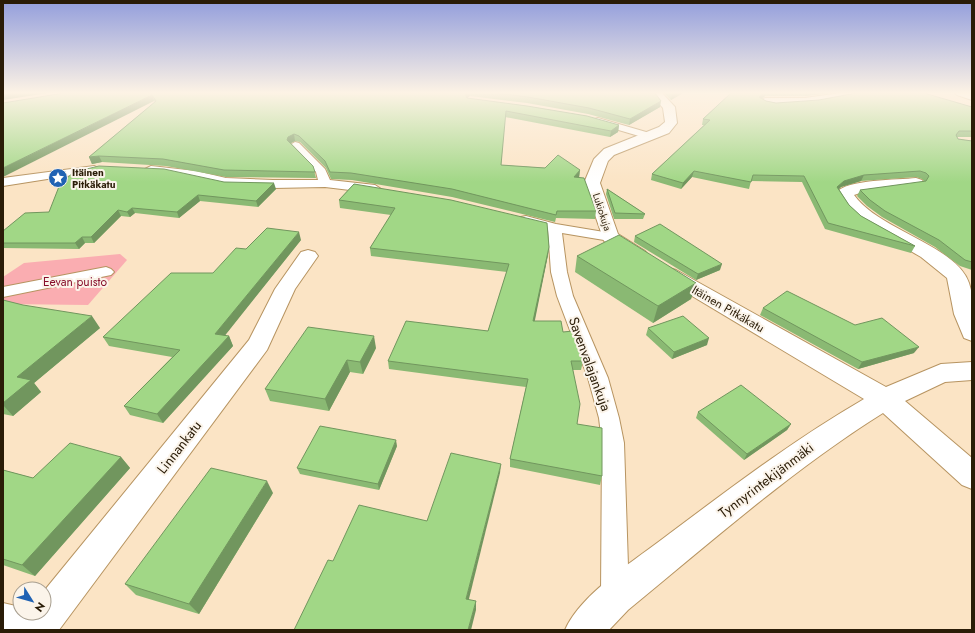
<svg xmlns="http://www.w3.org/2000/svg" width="975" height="633" font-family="Jost,sans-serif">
	<rect width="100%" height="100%" fill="#fbe4c5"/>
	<!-- green -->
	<polygon fill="#faadb1" points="120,254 127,260 88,305 3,304 3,277 24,263"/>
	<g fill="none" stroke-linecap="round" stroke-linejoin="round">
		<!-- service casing -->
		<g stroke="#b79461" stroke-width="2">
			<g id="service">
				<polygon points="598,118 653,134 654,136 649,139 595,123 593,121 595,119"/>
				<polygon points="295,142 299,143 325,169 330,180 375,185 381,189 375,193 325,187 273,188 226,186 196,179 151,172 145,169 151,166 196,171 226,178 273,180 318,180 316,172 290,145"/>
				<polygon points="94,166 100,169 98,171 3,186 3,178"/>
				<polygon points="526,216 556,224 610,233 615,234 617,237 615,240 610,241 562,233 567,272 573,296 608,378 619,418 624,443 629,597 625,607 615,611 605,607 601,597 602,443 599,418 588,378 557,296 551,272 548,230 521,223 519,220 521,217"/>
				<polygon points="106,267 111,269 114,272 111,275 3,297 3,287"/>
			</g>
		</g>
		<!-- minor casing -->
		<g stroke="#b79461" stroke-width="2">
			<g id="minor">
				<polygon points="650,93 662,93 675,107 677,123 669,133 614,155 608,161 600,183 618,234 645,251 648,255 645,259 638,261 631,259 604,241 584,183 594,159 604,149 659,127 665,122 663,108"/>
				<path d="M840 93H856L853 97 849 98C835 101 767 113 759 102L765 98H805Z"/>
				<polygon points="955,93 972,93 972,100 957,95"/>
				<path d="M916 178 922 180 924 183 922 186 860 193 854 195C880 231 956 245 969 283 975 300 972 322 972 341L964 338 954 314 947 278 921 257 859 221 847 210 836 193C846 179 899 180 916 178Z"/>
				<polygon points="308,250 315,252 318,256 295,289 267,350 59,630 3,630 3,603 20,607 20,613 44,613 44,591 249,340 275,289 301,252"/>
				<path d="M669 268 676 270 886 387 941 364 972 362V380L945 382 905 401 972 458V489L962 485 883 413C792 470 711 542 628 610L609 630H565C581 593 637 559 669 534 732 487 795 439 864 399L662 278 659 274 662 270Z"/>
			</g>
		</g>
		<!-- service -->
		<use href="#service" fill="#fff" fill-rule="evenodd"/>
		<!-- minor -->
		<use href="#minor" fill="#fff" fill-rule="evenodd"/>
	</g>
	<!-- wall -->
	<g fill="#8ab973">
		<polygon points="64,93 655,93 660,107 629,125 588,114 527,103 470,96 467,98 619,125 618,132 610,137 505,117 501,165 580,170 579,178 596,211 595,219 556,218 555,222 452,197 352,180 331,179 326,168 300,142 295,141 291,143 313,166 316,178 226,177 166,166 102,162 92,164 89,157 155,102 154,101"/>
		<polygon points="664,93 683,93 671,100"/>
		<polygon points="731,93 829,93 805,96 765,96 762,99 766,101 776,103 972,107 972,137 957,137 958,139 972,141 972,270 960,266 935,247 882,217 867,206 857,196 860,190 925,182 922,179 916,177 861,181 841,187 839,189 849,205 861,216 915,246 911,253 825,229 802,182 751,181 749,189 692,177 681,189 651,180 652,174 704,125 702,125 703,119"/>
		<polygon points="224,182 276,189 258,207 200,201 179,218 135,213 130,217 121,216 94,243 85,243 79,249 3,248 3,231 49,212"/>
		<polygon points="354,184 548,255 534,321 563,332 583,361 581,370 573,370 577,424 602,476 600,485 510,467 510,459 526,387 389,369 388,361 488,331 507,272 371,256 370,248 391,215 340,208 339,200"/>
		<polygon points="607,189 645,214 643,219 614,219 606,194"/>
		<polygon points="635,236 720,270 696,280 634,242"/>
		<polygon points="301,240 224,336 229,336 233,346 163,423 130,415 124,406 172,357 109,346 103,337 213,273 246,249"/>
		<polygon points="577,256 696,283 691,299 653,323 575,272"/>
		<polygon points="3,300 100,328 34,383 41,392 13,416 3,414"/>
		<polygon points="763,308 855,325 914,353 858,369 760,315"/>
		<polygon points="648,328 707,345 672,359 646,335"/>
		<polygon points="376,348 363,374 350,372 329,411 270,401 265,389"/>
		<polygon points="698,412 791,424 787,430 744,460 696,418"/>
		<polygon points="397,446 379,490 300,474 297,468"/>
		<polygon points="121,457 130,468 35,576 3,565 3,470 33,478"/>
		<polygon points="273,493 199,614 136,595 125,584"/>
	</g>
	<!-- shaded-wall -->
	<g fill="#71965e">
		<polygon points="11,93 48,93 3,100 3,94"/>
		<polygon points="465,93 470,93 470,96 465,99"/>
		<polygon points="675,93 683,93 671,100 672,95"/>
		<polygon points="764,93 766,93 765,96 758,102 759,97"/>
		<polygon points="806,93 829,93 805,96"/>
		<polygon points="152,95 154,101 3,177 3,168"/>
		<polygon points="661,101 660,107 629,125 630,119"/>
		<polygon points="619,125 618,132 610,137 611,131"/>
		<polygon points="294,134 295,141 289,144 287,140 288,137"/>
		<polygon points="99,156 102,162 92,164 89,157"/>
		<polygon points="580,170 579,177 573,184 574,177"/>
		<polygon points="694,171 692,177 681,189 683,183"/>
		<polygon points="864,175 861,181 841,187 835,193 837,187 844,181"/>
		<polygon points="274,183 276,189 258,207 256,201"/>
		<polygon points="198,195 200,201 179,218 177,212"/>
		<polygon points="132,208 135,213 130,217 127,212"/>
		<polygon points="118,210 121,216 94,243 91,237"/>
		<polygon points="299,232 301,240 219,343 215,334"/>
		<polygon points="82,237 85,243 79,249 75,243"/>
		<polygon points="549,247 548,255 533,330 533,321"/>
		<polygon points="722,264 720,270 696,280 698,274"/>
		<polygon points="696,283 691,299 653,323 658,306"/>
		<polygon points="92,316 100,328 34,383 41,392 13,416 3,405 3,403 17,377"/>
		<polygon points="229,336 233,346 163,423 157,414"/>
		<polygon points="374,336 376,348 363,374 360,362"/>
		<polygon points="709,338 707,345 672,359 674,352"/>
		<polygon points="919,347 914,353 858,369 862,362"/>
		<polygon points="347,360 350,372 329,411 325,399"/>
		<polygon points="791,424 787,430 744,460 747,454"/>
		<polygon points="396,440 397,446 379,490 378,484"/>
		<polygon points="121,457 130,468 35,576 22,565"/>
		<polygon points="501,464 500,473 467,607 466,599"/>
		<polygon points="267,481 273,493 199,614 189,604"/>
		<polygon points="476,601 476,610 471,630 468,630"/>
	</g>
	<!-- building -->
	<g fill="#a1d786" stroke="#71965e">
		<polygon points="64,93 465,93 467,98 527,106 587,116 619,125 611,131 506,111 501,165 545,168 558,155 580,170 574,177 584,178 596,211 557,211 556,215 452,189 351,173 330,172 325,161 299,136 294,134 288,137 287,140 313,166 315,172 224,170 163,159 99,156 89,157 156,101 152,95 3,168 3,103"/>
		<polygon points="496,93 655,93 661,101 630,119 589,108 528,97"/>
		<polygon points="731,93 764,93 759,97 766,101 776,103 819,100 856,93 924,93 972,107 972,131 959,131 956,135 958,139 972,141 972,262 965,260 939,240 885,211 870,200 860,190 926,181 929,176 926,173 920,171 864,175 844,181 837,187 849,205 861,216 915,246 828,223 804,176 753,175 751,182 694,171 683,183 652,174 710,120 703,119"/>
		<polygon points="99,166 164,169 224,182 274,183 256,201 198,195 177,212 132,208 127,212 118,210 91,237 82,237 75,243 3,243 3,231 25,213 49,212 60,184 74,172"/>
		<polygon points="354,184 451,200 547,223 549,247 533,321 561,321 563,332 573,331 583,361 571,361 580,404 577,424 602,428 602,476 510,459 528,379 388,361 406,321 488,331 509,264 370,248 395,208 339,200"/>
		<polygon points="607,189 645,214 615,213"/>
		<polygon points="660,224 722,264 698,274 635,236"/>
		<polygon points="267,228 299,232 215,334 229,336 157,414 124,406 180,350 103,337 171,273 213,273 236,248 246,249"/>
		<polygon points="619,235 696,283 658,306 577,256"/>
		<polygon points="787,291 855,325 882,318 919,347 862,362 763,308"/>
		<polygon points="3,300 23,305 92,316 17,377 31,380 3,403"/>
		<polygon points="683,316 709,338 674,352 648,328"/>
		<polygon points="308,327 374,336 360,362 347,360 325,399 265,389"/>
		<polygon points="741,385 791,424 747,454 698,412"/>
		<polygon points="320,426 396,440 378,484 297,468"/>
		<polygon points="70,443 121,457 22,565 3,559 3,470 33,478"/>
		<polygon points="451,453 501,464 466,599 476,601 468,630 294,630 328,560 333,561 359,505 427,521"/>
		<polygon points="211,468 267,481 189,604 125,584"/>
	</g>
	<!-- sky -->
	<linearGradient id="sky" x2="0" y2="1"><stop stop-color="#939edc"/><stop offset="0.51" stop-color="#fdf3e5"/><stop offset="1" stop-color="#fdf3e5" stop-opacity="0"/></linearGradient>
	<rect width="975" height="182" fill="url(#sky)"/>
	<!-- icons -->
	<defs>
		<g id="sight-disc" transform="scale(1)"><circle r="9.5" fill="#2062b3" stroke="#fbf4ea"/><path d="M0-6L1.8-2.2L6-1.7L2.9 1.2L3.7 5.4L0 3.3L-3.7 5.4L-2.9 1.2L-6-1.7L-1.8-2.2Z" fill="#fff"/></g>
	</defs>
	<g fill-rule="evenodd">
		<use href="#sight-disc" x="58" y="178"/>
	</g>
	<g text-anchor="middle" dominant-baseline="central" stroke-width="4" stroke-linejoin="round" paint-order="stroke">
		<!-- far-poi labels -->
		<g font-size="10" font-weight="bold" fill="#2a1c07" stroke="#fbf4ea" text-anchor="start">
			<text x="72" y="172">Itäinen<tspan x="72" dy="12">Pitkäkatu</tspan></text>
		</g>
		<!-- far-street labels -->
		<g font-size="10" fill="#2a1c07" stroke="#fbf4ea">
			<text transform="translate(602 212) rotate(72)">Lukiokuja</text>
		</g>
		<!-- park labels -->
		<g font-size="12" fill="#870e2b" stroke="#fbf4ea">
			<text x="75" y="282">Eevan puisto</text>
		</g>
		<!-- street labels -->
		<g font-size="12" fill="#2a1c07" stroke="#fbf4ea">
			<text transform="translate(728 309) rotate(30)">Itäinen Pitkäkatu</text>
		</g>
		<!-- near-street labels -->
		<g font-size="14" fill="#2a1c07" stroke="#fbf4ea">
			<text transform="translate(590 364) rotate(70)">Savenvalajankuja</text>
			<text transform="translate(179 447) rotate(-52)">Linnankatu</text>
			<text transform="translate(766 480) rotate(-37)">Tynnyrintekijänmäki</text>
		</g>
	</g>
	<!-- border -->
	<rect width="975" height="633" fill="none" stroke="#2a1c07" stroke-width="8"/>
	<!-- north arrow -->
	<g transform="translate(32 601) rotate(127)"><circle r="19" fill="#fbf4ea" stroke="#a79e8f"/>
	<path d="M0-3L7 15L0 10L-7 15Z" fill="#2062b3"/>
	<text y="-6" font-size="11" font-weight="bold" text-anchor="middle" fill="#2a1c07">N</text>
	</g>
</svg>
